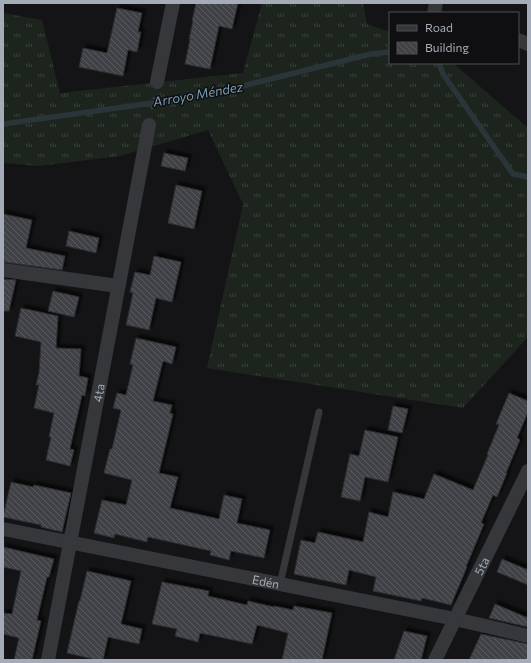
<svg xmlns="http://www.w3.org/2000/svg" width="531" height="663" font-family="Commissioner,sans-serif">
	<defs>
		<pattern id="grass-tufts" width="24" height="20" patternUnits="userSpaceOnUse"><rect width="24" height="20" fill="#1c241d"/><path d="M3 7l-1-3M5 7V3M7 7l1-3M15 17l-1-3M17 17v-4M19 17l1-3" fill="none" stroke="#3a413c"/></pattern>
		<pattern id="building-back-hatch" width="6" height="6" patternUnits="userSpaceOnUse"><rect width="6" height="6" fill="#404246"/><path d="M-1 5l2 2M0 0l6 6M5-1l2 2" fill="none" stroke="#595b5e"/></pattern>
		<filter id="shadow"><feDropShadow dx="3.5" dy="-3.5" stdDeviation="1" flood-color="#0009"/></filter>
	</defs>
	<rect width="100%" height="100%" fill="#141416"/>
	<!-- grass -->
	<polygon fill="url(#grass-tufts)" points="262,3 363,3 367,24 390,32 390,63 453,63 528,128 528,337 463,408 207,368 243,204 208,130 120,156 39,166 3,163 3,13 42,20 60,93 243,73"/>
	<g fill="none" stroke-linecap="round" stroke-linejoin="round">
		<!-- stream -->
		<g stroke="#2a353a" stroke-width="5.5">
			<polyline points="439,63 443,74 513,174 528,177"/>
			<polyline points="3,124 202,96 371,54 390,52"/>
		</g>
	</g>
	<!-- building -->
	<g fill="url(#building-back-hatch)" stroke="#2e2f32" filter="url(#shadow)">
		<polygon points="196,3 238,3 232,29 219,26 210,69 185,64 190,39 189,39 193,21 192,21"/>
		<polygon points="117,8 142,13 138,32 141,32 137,52 128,50 123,76 79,67 83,48 107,53"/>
		<polygon points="164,153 188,158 185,171 161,166"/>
		<polygon points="176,185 202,191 194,229 168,223"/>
		<polygon points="3,214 32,220 26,248 65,256 62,270 3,262"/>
		<polygon points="69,231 99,238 96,253 66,246"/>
		<polygon points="154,256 181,262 172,302 156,298 149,330 126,325 133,293 130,292 135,272 150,275"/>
		<polygon points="3,279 16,280 9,311 3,311"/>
		<polygon points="53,291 79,297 74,317 48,311"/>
		<polygon points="21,308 58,316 56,348 81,349 79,376 88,378 85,396 82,395 70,449 74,450 70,466 46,460 51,437 49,437 54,413 34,408 39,385 36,385 39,373 41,342 15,336"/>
		<polygon points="136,338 176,347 172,364 163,361 153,401 172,405 170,413 173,414 159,473 178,477 170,508 219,519 224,495 242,499 237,523 270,530 264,558 231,551 229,560 210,555 211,551 148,537 147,542 115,534 114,538 94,533 102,500 126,505 132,480 104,473 110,449 112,449 121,410 113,408 117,393 126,395 133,365 130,364"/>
		<polygon points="509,393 528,401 528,412 517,438 520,440 506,473 507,473 497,497 493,495 481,523 484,524 466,567 467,567 451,605 422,598 421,601 373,591 376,577 349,570 346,585 294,574 301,540 315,543 318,532 363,542 369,512 388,517 393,492 424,499 434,474 473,490 488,455 487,454 499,425 496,424"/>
		<polygon points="393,406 408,409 402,433 388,430"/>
		<polygon points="365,430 398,437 388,482 365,477 360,501 341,497 350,454 359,456"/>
		<polygon points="11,482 33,487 34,485 71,493 62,532 41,527 41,525 3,517"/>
		<polygon points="3,547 54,559 49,577 47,577 37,620 41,621 32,660 14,660 19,638 3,634 3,613 12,614 21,571 3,567"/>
		<polygon points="502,559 528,570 528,585 497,572"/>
		<polygon points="87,571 131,581 121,624 142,629 139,644 108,637 103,660 97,660 67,653 79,601 80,601"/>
		<polygon points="162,582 209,591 208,596 247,605 248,601 274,607 274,606 293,610 294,606 332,613 322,660 282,660 288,633 257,625 252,644 200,633 198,642 175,636 177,629 152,624"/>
		<polygon points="495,604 528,618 528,627 489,618"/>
		<polygon points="404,631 427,636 421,660 394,660"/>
		<polygon points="481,634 528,644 528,660 469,660"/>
	</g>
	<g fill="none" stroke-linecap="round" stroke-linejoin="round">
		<!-- path -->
		<polyline stroke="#3b3e42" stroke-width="2.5" stroke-dasharray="2 3" stroke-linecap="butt" points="152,109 154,97"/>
		<!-- service -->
		<polyline stroke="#35373b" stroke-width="7" points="280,584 319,412"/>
		<!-- minor -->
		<g stroke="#35373b" stroke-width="14">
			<polyline points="435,13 434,13 436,3"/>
			<polyline points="518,40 528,44"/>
			<polyline points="157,82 173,3"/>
			<polyline points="3,270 118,286"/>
			<path id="s1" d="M3 529 455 619 528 636"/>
			<path id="s2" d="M48 660 70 543 149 125"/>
			<path id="s3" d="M435 660 528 471"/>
		</g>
	</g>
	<g text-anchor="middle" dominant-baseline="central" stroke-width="3" stroke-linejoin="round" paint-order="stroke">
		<!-- street labels -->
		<g font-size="12" fill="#a6acb7" stroke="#0f0f11">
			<text stroke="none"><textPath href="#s2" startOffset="272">4ta</textPath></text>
			<text stroke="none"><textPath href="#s3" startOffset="105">5ta</textPath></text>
			<text stroke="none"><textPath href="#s1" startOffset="268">Edén</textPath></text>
		</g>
		<!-- water labels -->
		<g font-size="13" font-style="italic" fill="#7b9eb3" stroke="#0f0f11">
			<text transform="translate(198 94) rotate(-10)">Arroyo Méndez</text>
		</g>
	</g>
	<!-- border -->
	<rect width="531" height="663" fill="none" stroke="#a6acb7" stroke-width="8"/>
	<!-- legend -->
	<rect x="389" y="12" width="130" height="52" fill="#0f0f11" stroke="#4b4e53"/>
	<rect x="397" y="25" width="20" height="6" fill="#35373b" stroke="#4b4e53"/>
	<text x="425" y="32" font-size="12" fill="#a6acb7">Road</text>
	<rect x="397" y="42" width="20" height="12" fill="url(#building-back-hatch)" stroke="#4b4e53"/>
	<text x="425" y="52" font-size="12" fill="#a6acb7">Building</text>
</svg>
